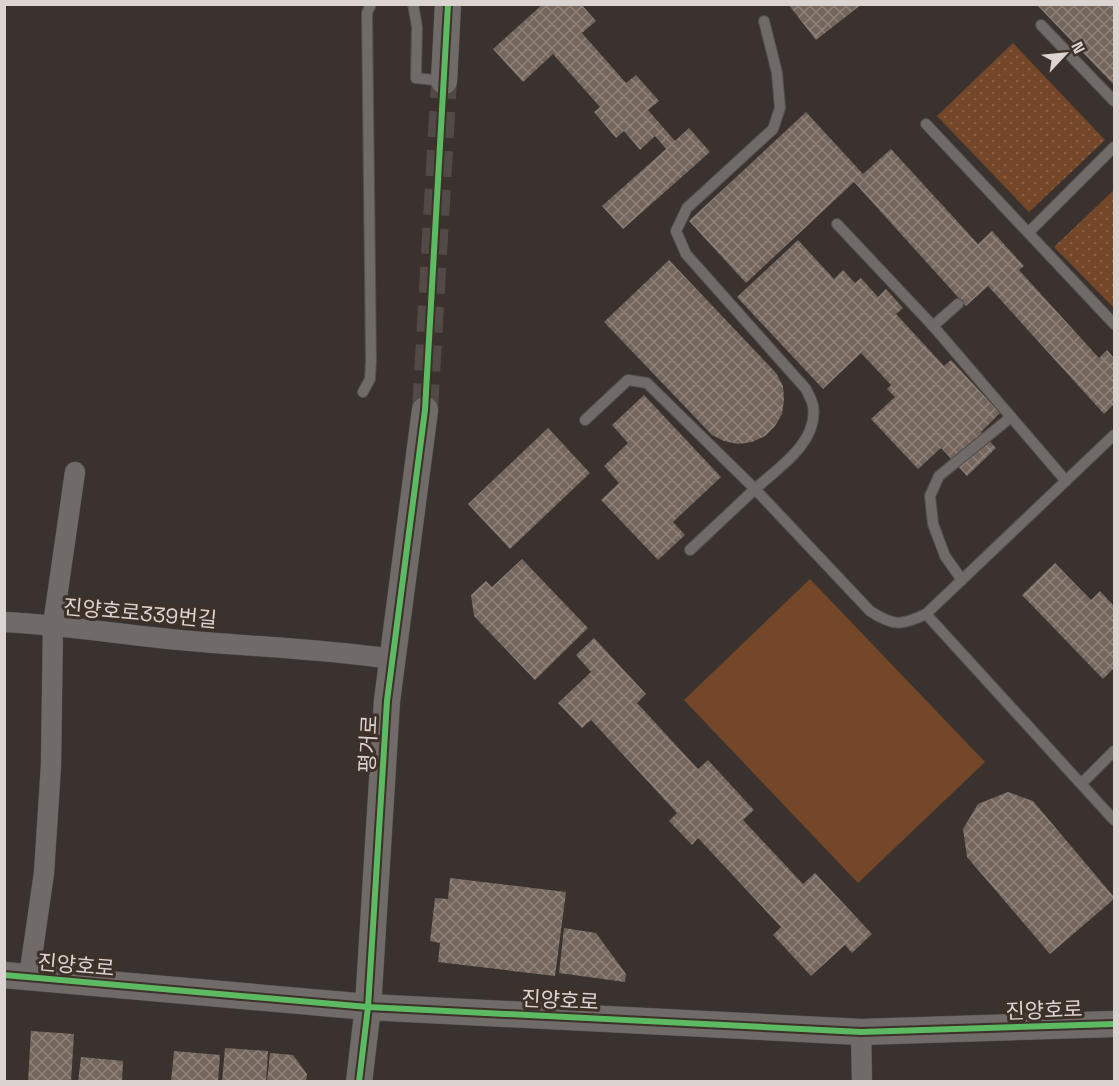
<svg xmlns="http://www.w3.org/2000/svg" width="1119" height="1086" font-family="'Space Grotesk','Noto Sans KR',sans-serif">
	<defs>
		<pattern id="grass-dots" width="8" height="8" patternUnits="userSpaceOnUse" patternTransform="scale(1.5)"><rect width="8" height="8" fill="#754729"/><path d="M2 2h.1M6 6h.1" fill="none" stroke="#886147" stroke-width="1.8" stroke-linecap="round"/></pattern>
		<pattern id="building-cross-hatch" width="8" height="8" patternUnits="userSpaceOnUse" patternTransform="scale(1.5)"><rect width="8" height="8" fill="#75665d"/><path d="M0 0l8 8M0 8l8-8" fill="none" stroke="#8e827b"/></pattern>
	</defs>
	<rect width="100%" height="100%" fill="#39322e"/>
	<!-- grass -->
	<g fill="url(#grass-dots)">
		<polygon points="1013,43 1105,140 1029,212 937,116"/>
		<polygon points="1114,190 1114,308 1054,247"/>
	</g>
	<!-- green -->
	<polygon fill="#754729" points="810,579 985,762 858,883 684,700"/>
	<!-- building -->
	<g fill="url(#building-cross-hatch)">
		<polygon points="543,4 581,4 596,21 582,33 626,83 636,75 659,101 648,110 675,141 689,128 710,152 623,229 602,206 666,149 655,136 640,150 624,131 616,138 594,112 600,107 553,54 523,82 493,49"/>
		<polygon points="788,4 862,4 816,40"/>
		<polygon points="1037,5 1114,5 1114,85"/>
		<polygon points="806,112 863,174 891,149 978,244 992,231 1024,266 1019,270 1099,358 1107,350 1114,358 1114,404 1104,414 988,286 966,306 854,182 746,283 689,221"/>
		<polygon points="798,240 834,279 843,270 855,283 861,278 878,297 886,289 903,308 896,314 944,366 951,360 1000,413 981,432 996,448 967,476 941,448 918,469 871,419 895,397 887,389 891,385 861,353 823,389 737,297"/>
		<polygon points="669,260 776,373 783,386 784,400 782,414 775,426 765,436 752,442 738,444 724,441 712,435 604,322"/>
		<polygon points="644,395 721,477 673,522 685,535 658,560 601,500 619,483 604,466 628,443 612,425"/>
		<polygon points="548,428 590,473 510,549 468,504"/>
		<polygon points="522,559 588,628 535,680 474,616 471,595 486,581 492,587"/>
		<polygon points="1055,563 1091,600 1100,591 1114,606 1114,668 1103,679 1022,595"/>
		<polygon points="594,638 646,694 637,703 698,769 708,760 754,810 743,820 803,884 815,873 872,934 852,953 845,945 811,976 773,935 781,927 698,838 692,845 669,821 677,813 591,720 582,728 558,703 591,672 576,655"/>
		<polygon points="1008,792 1033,801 1114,897 1114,899 1050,954 967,857 963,829 978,804"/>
		<polygon points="450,878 566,892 555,976 438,962 440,943 430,941 435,898 448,899"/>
		<polygon points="564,928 596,933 626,974 625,982 559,973"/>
		<polygon points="31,1031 74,1034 71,1082 28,1082"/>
		<polygon points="225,1048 268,1051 266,1082 222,1082"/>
		<polygon points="174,1051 220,1055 218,1082 171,1082"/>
		<polygon points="270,1053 293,1055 307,1074 306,1082 267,1082"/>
		<polygon points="81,1057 123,1061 122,1082 78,1082"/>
	</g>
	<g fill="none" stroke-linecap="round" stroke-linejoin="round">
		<!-- tertiary-tunnel -->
		<polyline stroke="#514a46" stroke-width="26" stroke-dasharray="26 13" stroke-linecap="butt" points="425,410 444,81"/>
		<!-- service casing -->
		<g stroke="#554f4c" stroke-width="12">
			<g id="service">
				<polyline points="413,4 417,27 416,78 444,81"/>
				<polyline points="1041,25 1114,101"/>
				<polyline points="926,124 1114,324"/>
				<polyline points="837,224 933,326 1066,481"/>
				<polyline points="1029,232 1114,147"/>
				<polyline points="933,326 958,304"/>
				<polyline points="363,392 370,379 371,361 367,13 371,4"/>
				<path d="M585 420 628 380 647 383 755 489C778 468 819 442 813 406 812 400 808 394 806 389L686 254 676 231 687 208 773 129 780 108 777 73 764 21"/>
				<polyline points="1114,435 926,614 1114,820"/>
				<path d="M690 550 755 489 870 611C893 626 901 626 926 614"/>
				<polyline points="962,580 945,556 933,524 930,496 939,476 1011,417"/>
				<polyline points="1082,783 1114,751"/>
			</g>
		</g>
		<!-- minor casing -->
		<g stroke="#554f4c" stroke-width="21">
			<g id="minor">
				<path d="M4 622C67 625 129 636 191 641 258 647 325 649 391 659"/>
				<polyline points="29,977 44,873 51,765 53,625 75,472"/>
				<polyline points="861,1032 862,1082"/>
			</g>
		</g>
		<!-- tertiary casing -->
		<g stroke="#554f4c" stroke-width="27">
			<g id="tertiary">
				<polyline points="444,81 448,4"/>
				<polyline points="4,975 368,1007 861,1032 1114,1024"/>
				<polyline points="359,1082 368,1007 387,701 425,410"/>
			</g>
		</g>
		<!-- service -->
		<use href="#service" stroke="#706b68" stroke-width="10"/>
		<!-- minor -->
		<use href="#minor" stroke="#706b68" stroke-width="20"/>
		<!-- tertiary -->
		<use href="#tertiary" stroke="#706b68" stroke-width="26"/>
		<!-- cycleway casing -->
		<g stroke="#3d312a" stroke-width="10">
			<g id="cycleway">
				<polyline points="4,975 368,1007 861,1032 1114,1024"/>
				<polyline points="359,1082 368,1007 387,701 425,410 448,4"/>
			</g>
		</g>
		<!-- cycleway -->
		<use href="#cycleway" stroke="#5cba63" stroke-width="6"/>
	</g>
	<g text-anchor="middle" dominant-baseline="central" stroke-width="6" stroke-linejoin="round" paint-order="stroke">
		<!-- street labels -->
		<g font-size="21" fill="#dcd4d0" stroke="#3d312a">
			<text transform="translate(140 613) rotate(5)">진양호로339번길</text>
			<text transform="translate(368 744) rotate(-87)">평거로</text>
			<text transform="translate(76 965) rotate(5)">진양호로</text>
			<text transform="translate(560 1000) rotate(3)">진양호로</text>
			<text transform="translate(1044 1010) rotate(-2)">진양호로</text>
		</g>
	</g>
	<!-- border -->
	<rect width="1119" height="1086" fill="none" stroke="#dcd4d0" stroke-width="12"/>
	<!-- north arrow -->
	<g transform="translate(1065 54) rotate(64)" stroke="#3d312a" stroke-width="4.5" paint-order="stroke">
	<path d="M0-4.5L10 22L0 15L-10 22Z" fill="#dcd4d0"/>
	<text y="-9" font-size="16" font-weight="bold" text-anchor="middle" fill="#dcd4d0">N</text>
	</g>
</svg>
